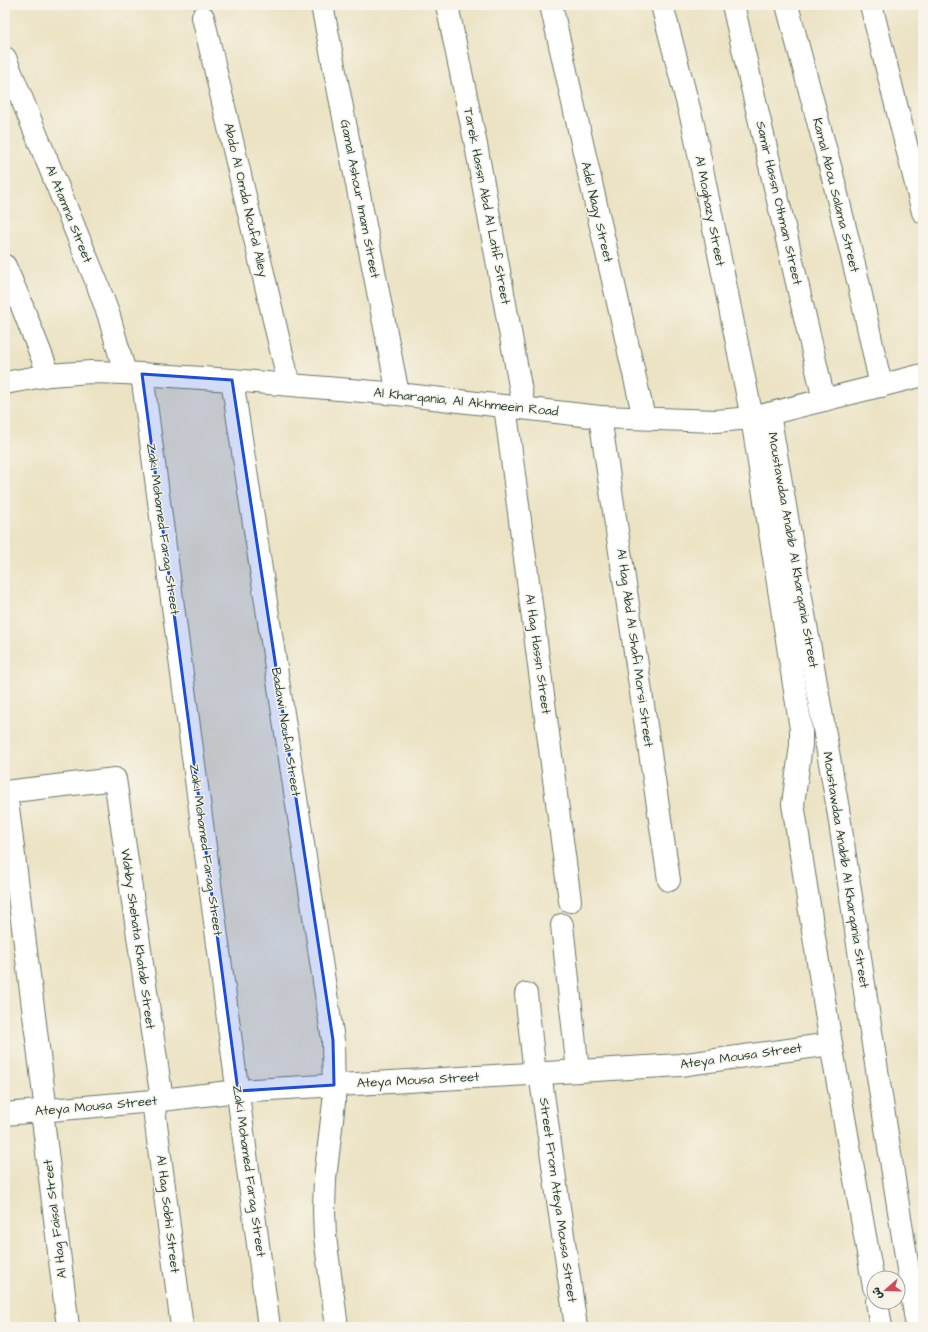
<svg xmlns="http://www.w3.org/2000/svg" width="928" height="1332" font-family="'Architects Daughter','Playpen Sans Arabic',sans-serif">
	<rect width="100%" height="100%" fill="#f7f3e8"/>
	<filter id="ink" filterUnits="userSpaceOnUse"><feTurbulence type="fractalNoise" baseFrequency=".025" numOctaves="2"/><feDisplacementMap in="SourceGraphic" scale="8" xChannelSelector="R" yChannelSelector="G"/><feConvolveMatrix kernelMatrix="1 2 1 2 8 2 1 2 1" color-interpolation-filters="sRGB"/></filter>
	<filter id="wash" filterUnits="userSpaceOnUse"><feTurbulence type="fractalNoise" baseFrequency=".012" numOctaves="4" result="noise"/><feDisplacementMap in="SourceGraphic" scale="16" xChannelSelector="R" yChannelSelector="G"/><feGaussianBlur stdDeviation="0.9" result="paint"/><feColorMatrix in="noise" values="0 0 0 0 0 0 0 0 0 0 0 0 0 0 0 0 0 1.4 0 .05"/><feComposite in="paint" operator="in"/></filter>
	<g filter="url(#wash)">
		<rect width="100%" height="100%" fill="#ece3c4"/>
	</g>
	<g filter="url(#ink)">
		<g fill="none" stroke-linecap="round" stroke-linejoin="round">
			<!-- minor casing -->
			<g stroke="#677766" stroke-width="24">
				<g id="minor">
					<polyline points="322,5 398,394"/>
					<polyline points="447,5 476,145 524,408"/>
					<polyline points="551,5 644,418"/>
					<polyline points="662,5 693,124 752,418 801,729 801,745 793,804 831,1044 874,1287"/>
					<polyline points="733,5 824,400"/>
					<polyline points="787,5 831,170 858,281 881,386"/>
					<polyline points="871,5 923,212"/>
					<polyline points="203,17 289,384"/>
					<polyline points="5,58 97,283 109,316 125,373"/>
					<polyline points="5,266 20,301 49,375"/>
					<polyline points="142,374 269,1327"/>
					<polyline points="232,380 333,1040 334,1102 325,1179 324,1210 325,1237 337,1327"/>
					<polyline points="5,383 49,375 91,372 125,373 232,380 398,394 600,417 716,421 752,418 923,375"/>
					<polyline points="505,406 570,901"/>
					<polyline points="769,414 838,809 870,1025 917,1327"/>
					<polyline points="600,417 669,880"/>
					<polyline points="5,792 115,779 162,1100"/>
					<polyline points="6,792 46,1111"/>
					<polyline points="562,925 578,1071"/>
					<polyline points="526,994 535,1074"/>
					<polyline points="540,1073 576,1327"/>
					<polyline points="153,1101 182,1327"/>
					<polyline points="42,1111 68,1327"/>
					<polyline points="5,1114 153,1101 238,1091 680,1065 831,1044"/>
					<polyline points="877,1302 881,1327"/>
				</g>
			</g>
			<!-- minor -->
			<use href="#minor" stroke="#fff" stroke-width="22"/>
		</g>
	</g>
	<!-- marked area -->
	<path fill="#1d4ed8" fill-opacity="0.2" stroke="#1d4ed8" stroke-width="3" stroke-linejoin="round" d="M142 374 232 380 333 1040 334 1085 238 1091Z"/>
	<g text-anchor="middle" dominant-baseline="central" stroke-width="3" stroke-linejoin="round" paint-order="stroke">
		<!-- street labels -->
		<g font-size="13" fill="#1f3d34" stroke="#f7f3e8">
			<text transform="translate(836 195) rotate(76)">Kamal Abou Salama Street</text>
			<text transform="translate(360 199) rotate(79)">Gamal Ashour Imam Street</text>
			<text transform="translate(246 200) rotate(77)">Abdo Al Omda Noufal Alley</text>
			<text transform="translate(779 203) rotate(77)">Samir Hassn Othman Street</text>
			<text transform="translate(487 206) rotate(79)">Tarek Hassn Abd Al Latif Street</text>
			<text transform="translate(710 211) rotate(79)">Al Moghazy Street</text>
			<text transform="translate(597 212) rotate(77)">Adel Nagy Street</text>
			<text transform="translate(69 214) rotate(68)">Al Atamna Street</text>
			<text transform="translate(466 402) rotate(6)">Al Kharqania, Al Akhmeein Road</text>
			<text transform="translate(163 529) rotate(82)">Zaki Mohamed Farag Street</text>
			<text transform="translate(793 550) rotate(80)">Moustawdaa Anabib Al Kharqania Street</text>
			<text transform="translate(635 648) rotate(82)">Al Hag Abd Al Shafi Morsi Street</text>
			<text transform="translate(538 654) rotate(82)">Al Hag Hassn Street</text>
			<text transform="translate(286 732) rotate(81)">Badawi Noufal Street</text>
			<text transform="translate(206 850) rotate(82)">Zaki Mohamed Farag Street</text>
			<text transform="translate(846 870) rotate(81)">Moustawdaa Anabib Al Kharqania Street</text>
			<text transform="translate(138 939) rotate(82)">Wahby Shehata Khatab Street</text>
			<text transform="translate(741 1056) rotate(-8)">Ateya Mousa Street</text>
			<text transform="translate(418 1080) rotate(-3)">Ateya Mousa Street</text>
			<text transform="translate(96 1106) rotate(-5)">Ateya Mousa Street</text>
			<text transform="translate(249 1171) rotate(82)">Zaki Mohamed Farag Street</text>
			<text transform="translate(558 1200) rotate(82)">Street From Ateya Mousa Street</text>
			<text transform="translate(168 1214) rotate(83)">Al Hag Sobhi Street</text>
			<text transform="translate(55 1219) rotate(-97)">Al Hag Faisal Street</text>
		</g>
	</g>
	<!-- margin -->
	<rect width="928" height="1332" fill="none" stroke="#f7f3e8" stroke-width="20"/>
	<!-- north arrow -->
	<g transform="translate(886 1290) rotate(250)"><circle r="19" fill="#f7f3e8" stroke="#a1aaa0"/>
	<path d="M0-3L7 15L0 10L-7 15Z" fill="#d1495b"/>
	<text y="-6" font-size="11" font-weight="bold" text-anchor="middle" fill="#1f3d34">ش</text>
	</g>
</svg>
